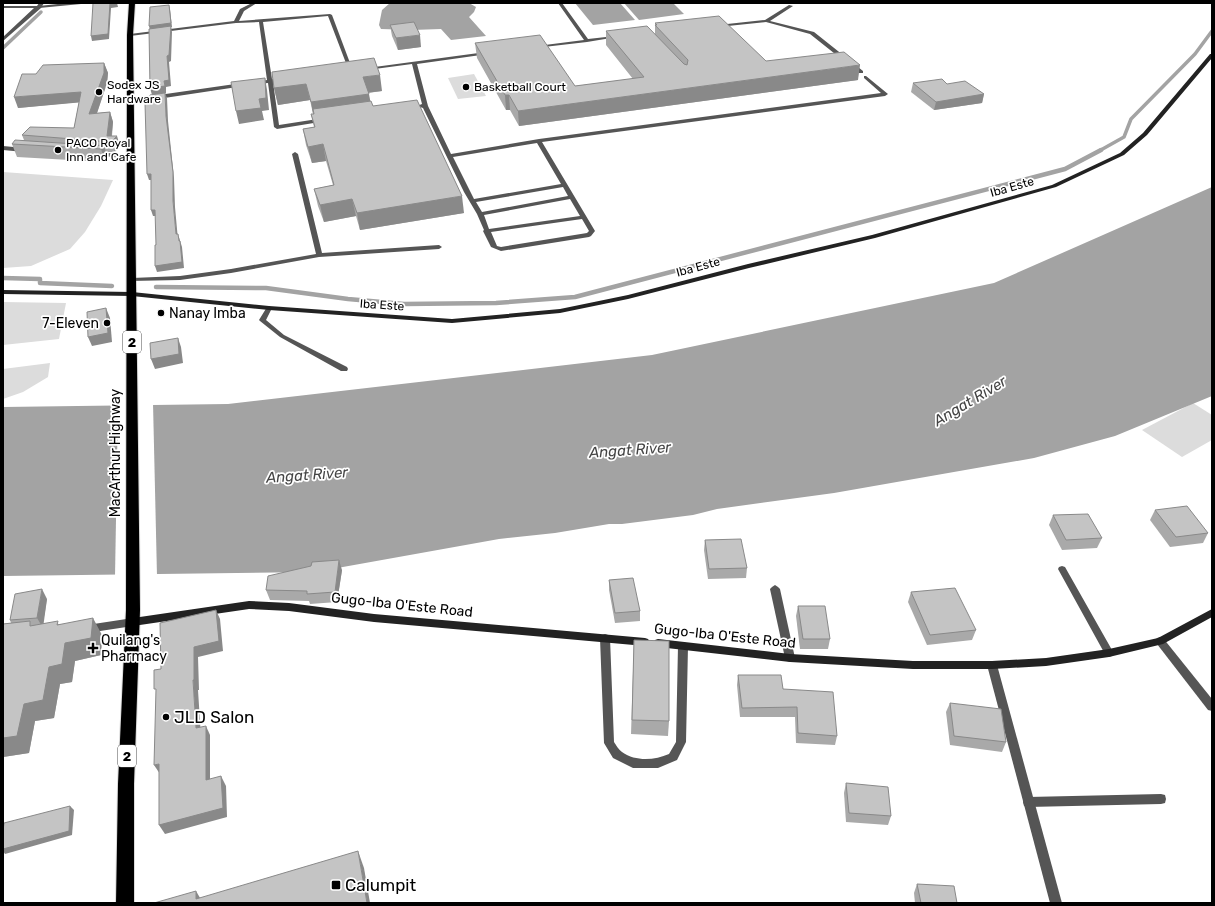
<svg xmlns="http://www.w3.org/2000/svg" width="1215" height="906" font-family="Rubik,sans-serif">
	<rect width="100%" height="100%" fill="#fff"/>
	<!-- green -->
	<g fill="#dcdcdc">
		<polygon points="474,74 486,96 458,99 448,78"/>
		<polygon points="3,172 113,180 101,206 85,232 70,249 31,266 3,268"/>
		<polygon points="3,302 66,303 59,339 3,345"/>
		<polygon points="50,363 48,377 23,392 3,399 3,369"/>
		<polygon points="1193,403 1212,415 1212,440 1182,457 1142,430"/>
	</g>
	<!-- water -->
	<g fill="#a3a3a3">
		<polygon points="390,3 469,3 476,7 474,12 469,17 486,36 451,40 441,29 412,30 381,29 379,25 382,10"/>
		<polygon points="575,3 620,3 635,20 593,25"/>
		<polygon points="624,3 673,3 684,14 639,20"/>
		<polygon points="1212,187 1212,396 1115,436 1034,458 834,493 717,509 693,515 622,524 609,524 555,533 499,539 315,572 3,576 3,407 228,404 652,355 994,283"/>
	</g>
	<!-- pier -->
	<polygon fill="#fff" points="153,403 157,576 115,577 118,404"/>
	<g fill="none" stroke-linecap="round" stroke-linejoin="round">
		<!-- stream-far1 -->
		<g stroke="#a3a3a3" stroke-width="3.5">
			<polyline points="3,48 41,12"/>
			<polyline points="1099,151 1124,137 1131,119 1195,54 1212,31"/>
		</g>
		<!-- stream -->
		<g stroke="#a3a3a3" stroke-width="4.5">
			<polyline points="3,278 40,279 40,283 112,286"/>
			<polyline points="156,287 266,288 348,299 404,304 496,303 575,297 1065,169 1101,150"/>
		</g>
		<!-- highway casing -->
		<g stroke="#dbdbdb" stroke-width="2">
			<polygon id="highway" points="129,3 135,3 133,35 140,610 134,784 134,903 116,903 118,784 126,610 127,35"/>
		</g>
		<!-- lane -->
		<g fill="#555" fill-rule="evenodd">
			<polygon points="67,3 83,3 81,4 39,8 37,7 39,6"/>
			<polygon points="252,3 257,3 244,11 239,21 330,14 332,15 353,71 353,72 349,71 328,16 263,22 272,79 284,78 286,79 273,82 279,125 324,118 326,119 326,121 277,129 274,127 268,83 256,84 254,83 267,80 259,22 236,23 130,36 128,35 130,34 234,21 240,9"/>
			<polygon points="558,3 562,3 588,39 615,36 617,37 587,42 535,48 535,46 537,46 584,40"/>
			<polygon points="789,5 793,6 770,21 814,32 863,71 863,73 859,73 810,34 766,22 718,27 716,26 718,25 765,20"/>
			<path d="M486 52H488V54L417 64 428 106 451 154 539 139 881 93 864 78V76H866L888 94 885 96 542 142 595 231 591 236 589 237 501 251 491 247 483 231 484 230 477 214 464 192 423 108 417 106 422 104 412 64 367 70 365 69 367 68ZM537 143 561 184 474 199 453 157ZM563 187 568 196 482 212 476 202ZM570 199 580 216 489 229 484 215ZM582 219 589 231 587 233 501 247 497 246 491 232Z"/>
			<polygon points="242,83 245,85 244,86 131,103 128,101 131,99"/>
			<polygon points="3,146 24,148 27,150 24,152 3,150"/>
			<polygon points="96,152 131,155 134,157 131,159 94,155 93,154"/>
			<polygon points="295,152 298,154 322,253 439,245 442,247 439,249 319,257 231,273 180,280 130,281 129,280 132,278 180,276 231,269 316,254 292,154"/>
			<polygon points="269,306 272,308 266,320 284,335 347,367 348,369 347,371 341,371 280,337 260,321 259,320 267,307"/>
			<polygon points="775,585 778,587 780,589 795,658 793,661 790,662 787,661 785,658 770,589 772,587"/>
			<path d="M605 634 608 635 610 638 614 742C616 745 619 750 622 752 636 762 655 760 669 754L676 742 678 646 680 643 683 642 686 643 688 646 686 742 677 760 658 768H633L613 758 604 743 600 638 602 635Z"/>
			<polygon points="1160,637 1163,638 1212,699 1212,711 1208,710 1157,644 1155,641 1157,638"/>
			<polygon points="1161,794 1165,795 1166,799 1165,803 1161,804 1028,807 1024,806 1023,802 1024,798 1028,797"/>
		</g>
		<!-- street -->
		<g fill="#555" fill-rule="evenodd">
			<polygon points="39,3 44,3 41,8 3,41 3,37 34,8 3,8 3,6 37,6"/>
			<polygon points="1062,566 1065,567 1112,650 1114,653 1112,656 1109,657 1106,656 1058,569 1059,567"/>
			<polygon points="133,618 136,619 138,622 136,625 133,626 87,633 84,632 82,629 84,626 87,625"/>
			<polygon points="992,661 995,662 997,665 1062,903 1050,903 987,665 989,662"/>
		</g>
		<!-- secondary -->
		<g fill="#222" fill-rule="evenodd">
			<polygon points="1210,54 1212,54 1212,58 1147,135 1124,155 1056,187 875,238 749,268 628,299 560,313 452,323 269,310 132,296 3,294 3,290 132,292 269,306 452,319 560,309 628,295 748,264 872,235 1052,185 1120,153 1143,133"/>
			<polygon points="249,601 289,603 374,614 645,638 648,639 650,642 648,645 645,646 374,622 289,611 249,609 133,626 130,625 128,622 130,619 133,618"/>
			<polygon points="1212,609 1212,617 1163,644 1109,657 1046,666 992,669 913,669 790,662 658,647 655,646 653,643 655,640 658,639 790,654 913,661 992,661 1046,658 1109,649 1158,638"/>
		</g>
		<!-- highway -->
		<use href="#highway" fill="#000" fill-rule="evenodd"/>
	</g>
	<!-- wall -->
	<g fill="#a9a9a9">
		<polygon points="655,23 766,61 858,80 519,126 510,110 506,110 477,58 475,43 575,86 633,79 606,45 606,31 655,34"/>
		<polygon points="390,25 421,47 398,50 392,36"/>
		<polygon points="104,63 108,73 107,83 97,113 110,112 113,122 112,136 120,146 115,152 106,152 108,159 105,162 17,157 12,144 24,140 22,135 74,128 79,102 18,108 36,74"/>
		<polygon points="272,73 382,91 368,93 370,101 373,106 464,213 360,230 356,216 324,222 318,206 314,189 333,185 326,161 312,163 306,145 303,129 314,127 311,114 313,114 310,100 278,105 274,88"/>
		<polygon points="913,83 947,84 984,94 982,103 934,110 911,92"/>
		<polygon points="1155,510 1208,533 1203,543 1170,547 1150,520"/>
		<polygon points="1053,515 1102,538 1097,548 1062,550 1049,525"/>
		<polygon points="705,540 747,568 746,578 708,579 704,550"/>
		<polygon points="342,570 337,602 310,604 309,601 270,600 266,590"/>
		<polygon points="609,580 640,611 640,621 615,623 609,590"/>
		<polygon points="911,592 976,630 972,640 927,645 908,602"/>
		<polygon points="47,599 43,623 60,624 102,635 101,655 75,661 72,682 60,684 54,718 35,721 29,753 3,757 3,624 11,623 10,620"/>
		<polygon points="798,606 830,639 828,649 800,649 796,616"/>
		<polygon points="634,640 669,721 668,736 631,734"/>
		<polygon points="738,675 783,689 837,736 835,745 796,743 795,717 740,717 737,685"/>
		<polygon points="950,703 1006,742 1002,752 950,745 946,712"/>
		<polygon points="846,783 891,816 888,825 846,822 844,793"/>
		<polygon points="917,884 957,903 915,903 914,893"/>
	</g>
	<!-- shaded-wall -->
	<g fill="#898989">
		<polygon points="110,3 117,3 118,7 111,8 109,39 92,41 91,36"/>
		<polygon points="169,5 170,9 172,27 171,27 172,32 171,61 169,62 171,86 166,87 166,93 152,95 150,88 150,30 149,26"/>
		<polygon points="420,35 421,47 398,50 396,38"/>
		<polygon points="104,63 108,73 107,83 93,125 89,114"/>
		<polygon points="860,65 858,80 519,126 518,111"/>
		<polygon points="380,75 382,91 365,93 363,77"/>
		<polygon points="265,78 267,90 269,110 262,111 264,120 239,124 236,111 259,99"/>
		<polygon points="306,84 310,100 278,105 274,88"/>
		<polygon points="81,92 84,102 18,108 14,97"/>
		<polygon points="165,93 167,98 168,121 174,178 175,207 178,240 176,234 173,201 166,116"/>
		<polygon points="369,94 372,111 313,109 314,119 311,102"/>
		<polygon points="984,94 982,103 934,110 936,102"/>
		<polygon points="505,95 509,95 510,110 506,110"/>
		<polygon points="110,112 113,122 111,141 117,136 120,146 115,152 111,142 107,136"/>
		<polygon points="323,144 326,161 312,163 308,147"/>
		<polygon points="104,146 108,159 105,162 101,149"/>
		<polygon points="147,174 151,174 153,180 149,180"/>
		<polygon points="462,196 464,213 360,230 357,213"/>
		<polygon points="352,199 356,216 324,222 320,205"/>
		<polygon points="151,210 155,210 157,216 153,216"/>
		<polygon points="178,234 182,247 184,268 157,272 155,266 179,241"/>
		<polygon points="106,308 110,318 112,342 92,346 88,337"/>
		<polygon points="178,338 181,347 183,363 155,369 151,359"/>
		<polygon points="339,560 342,570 337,602 335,592"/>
		<polygon points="42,589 47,599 43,628 37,618"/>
		<polygon points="216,610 220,619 223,651 198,657 199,690 198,690 201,737 196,728 193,680 194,647"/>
		<polygon points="93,618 102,635 101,655 75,661 72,682 60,684 54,718 35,721 29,753 3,757 3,738 24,704 65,643"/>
		<polygon points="206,726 210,735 210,789 206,780"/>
		<polygon points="159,764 160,774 154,765"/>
		<polygon points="221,776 226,786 227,817 165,834 159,825"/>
		<polygon points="70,806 74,810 72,835 5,854 3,851 3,849"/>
		<polygon points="358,851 364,868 370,903 367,903"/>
		<polygon points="196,891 203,903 196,899"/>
	</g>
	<!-- building -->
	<g fill="#c4c4c4" stroke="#898989">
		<polygon points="93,3 110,3 108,34 91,36"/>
		<polygon points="169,5 171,23 149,26 150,7"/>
		<polygon points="719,16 766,61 844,52 860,65 518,111 509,95 505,95 475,43 540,35 575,86 644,77 606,31 647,26 684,64 687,65 688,60 655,25 657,25 655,23"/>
		<polygon points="414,22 420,35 396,38 390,25"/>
		<polygon points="171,26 169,55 167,56 169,80 164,81 165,86 150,88 149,29"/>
		<polygon points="374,58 380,75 363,77 369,94 311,102 306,84 274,88 272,73 272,72"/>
		<polygon points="104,63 104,73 89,114 110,112 107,136 117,136 111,142 22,135 30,127 74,128 81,92 14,97 22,74 36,74 43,65"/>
		<polygon points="265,78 266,98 259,99 261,108 236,111 231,82"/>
		<polygon points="942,79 947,84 965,81 984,94 936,102 913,83"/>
		<polygon points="165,93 166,116 173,172 173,201 176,234 178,234 179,241 180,241 182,262 155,266 155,245 156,245 155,210 151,210 151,174 147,174 145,103 149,102 150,95"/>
		<polygon points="417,100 462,196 357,213 352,199 320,205 314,189 334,185 323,144 308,147 303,129 315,127 311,114 314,114 313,109 371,101 373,106"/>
		<polygon points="15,140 104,146 101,149 12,144"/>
		<polygon points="106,308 108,333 88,337 87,312"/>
		<polygon points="178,338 179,354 151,359 150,343"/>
		<polygon points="1187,506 1208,533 1176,537 1155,510"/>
		<polygon points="1088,514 1102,538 1066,540 1053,515"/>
		<polygon points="741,539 747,568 709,569 705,540"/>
		<polygon points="339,560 335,592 307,594 307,591 266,590 268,576 311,566 312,562"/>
		<polygon points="633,578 640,611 615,613 609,580"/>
		<polygon points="955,588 976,630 930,635 911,592"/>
		<polygon points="42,589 37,618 10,620 15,594"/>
		<polygon points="798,606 825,606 830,639 803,639"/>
		<polygon points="216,610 219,641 194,647 194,680 193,680 196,728 206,726 206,780 221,776 223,808 159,825 159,764 154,765 156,689 154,689 154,670 161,669 160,623"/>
		<polygon points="93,618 91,638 65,643 62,664 49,667 43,700 24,704 17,736 3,738 3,624 30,621 30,626 58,621 57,625"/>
		<polygon points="634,640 669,641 669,721 632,720"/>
		<polygon points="738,675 781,675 783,689 833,692 837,736 798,733 797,707 742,708"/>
		<polygon points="950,703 1001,709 1006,742 954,736"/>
		<polygon points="846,783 888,787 891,816 849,813"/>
		<polygon points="70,806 69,831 3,849 3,831 4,823"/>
		<polygon points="358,851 367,903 154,903 196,891 196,899"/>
		<polygon points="917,884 954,886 957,903 921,903"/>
	</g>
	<!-- markers -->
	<g fill="#000" stroke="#fff" stroke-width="1.5">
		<circle cx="466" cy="87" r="4"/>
		<circle cx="99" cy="92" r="4"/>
		<circle cx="58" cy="150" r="4"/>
		<circle cx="161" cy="313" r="4"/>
		<circle cx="107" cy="323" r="4"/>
		<path d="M91 642h4v4h4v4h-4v4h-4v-4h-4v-4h4z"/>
		<circle cx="166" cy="717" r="4"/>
		<rect x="331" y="880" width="10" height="10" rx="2"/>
	</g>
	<g text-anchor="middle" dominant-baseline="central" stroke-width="3.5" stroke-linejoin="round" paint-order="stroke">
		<!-- far-poi labels -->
		<g font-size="12" fill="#000" stroke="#fff" text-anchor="start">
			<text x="107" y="85">Sodex JS<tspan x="107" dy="14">Hardware</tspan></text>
			<text x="474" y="87">Basketball Court</text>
			<text x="66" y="143">PACO Royal<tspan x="66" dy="14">Inn and Cafe</tspan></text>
		</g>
		<!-- far-street labels -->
		<g font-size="12" fill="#000" stroke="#fff">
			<text transform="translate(1012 187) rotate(-16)">Iba Este</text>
			<text transform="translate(698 267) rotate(-15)">Iba Este</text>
			<text transform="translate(382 305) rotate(4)">Iba Este</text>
		</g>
		<!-- shield labels -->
		<g fill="#fff" stroke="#4c4c4c" stroke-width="1">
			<rect x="123" y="331" width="18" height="22" rx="3"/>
			<rect x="118" y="745" width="18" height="22" rx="3"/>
		</g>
		<g font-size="13" font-weight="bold" fill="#000">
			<text x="132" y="342">2</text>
			<text x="127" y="756">2</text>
		</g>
		<!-- poi labels -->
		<g font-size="14" fill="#000" stroke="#fff" text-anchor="start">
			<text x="169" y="313">Nanay Imba</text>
			<text x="99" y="323" text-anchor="end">7-Eleven</text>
			<text x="101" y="640">Quilang's<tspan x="101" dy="16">Pharmacy</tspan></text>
		</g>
		<!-- street labels -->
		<g font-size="14" fill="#000" stroke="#fff">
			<text transform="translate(115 453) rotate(-90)">MacArthur Highway</text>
			<text transform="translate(402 605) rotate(6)">Gugo-Iba O'Este Road</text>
			<text transform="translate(725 636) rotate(6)">Gugo-Iba O'Este Road</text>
		</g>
		<!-- water labels -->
		<g font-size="15" font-style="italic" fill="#444" stroke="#fff">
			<text transform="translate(970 401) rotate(-31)">Angat River</text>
			<text transform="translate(630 450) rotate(-4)">Angat River</text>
			<text transform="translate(307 475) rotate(-4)">Angat River</text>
		</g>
		<!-- near-poi labels -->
		<g font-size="17" fill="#000" stroke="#fff" text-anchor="start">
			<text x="174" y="717">JLD Salon</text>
			<text x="345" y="885">Calumpit</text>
		</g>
	</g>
	<!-- border -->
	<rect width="1215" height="906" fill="none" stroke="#000000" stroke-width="8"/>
</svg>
